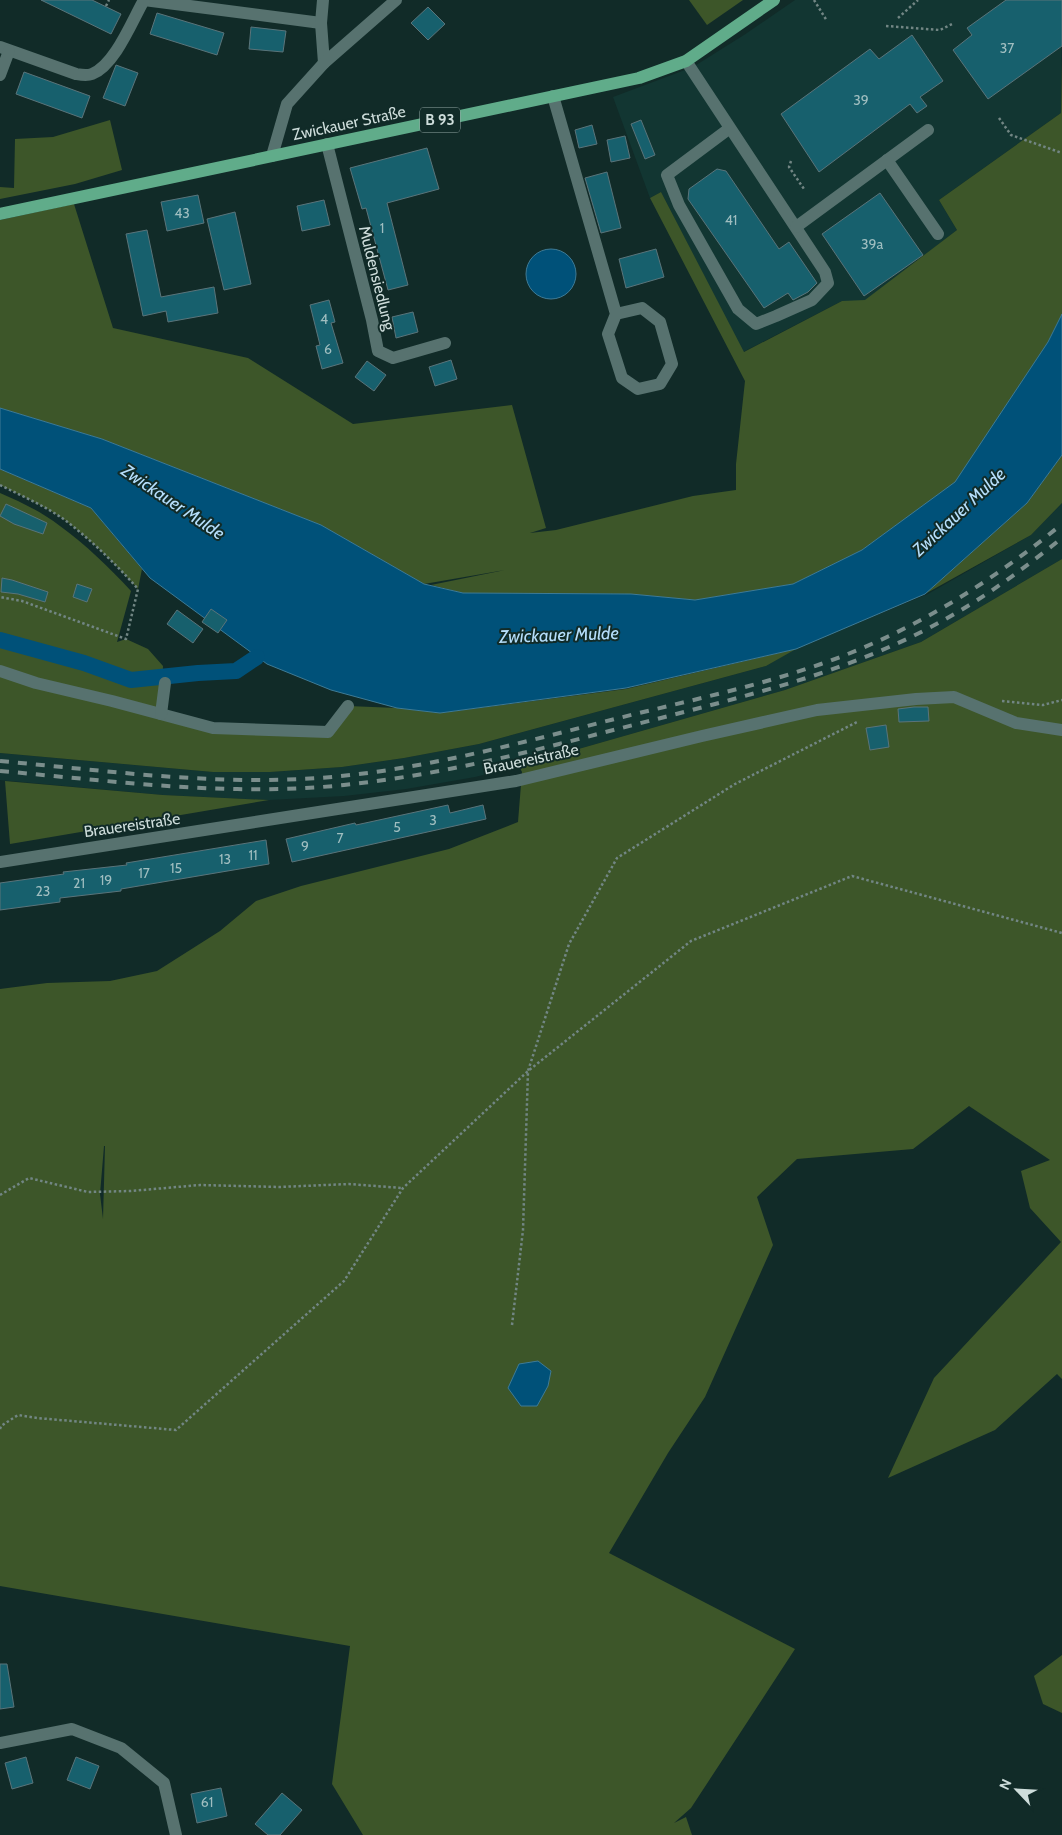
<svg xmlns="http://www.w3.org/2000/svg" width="1062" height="1835" font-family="Cabin,sans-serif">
	<rect width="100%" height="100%" fill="#112b28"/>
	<!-- built -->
	<g fill="#123632">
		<polygon points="795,0 1062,0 1061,113 939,200 957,230 865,301 842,301 743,352 661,192 650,198 613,97 693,67 744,35"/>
		<polygon points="1062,503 1062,559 921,642 785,690 519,766 475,777 406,789 344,796 269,800 163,795 0,780 0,753 213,772 270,772 342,767 404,758 479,744 766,666 796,648 928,594 1031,535"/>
	</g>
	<!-- green -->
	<g fill="#3d5629" fill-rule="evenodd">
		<polygon points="689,0 743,0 707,25"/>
		<polygon points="1062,58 1062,314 1048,342 956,482 862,550 793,584 695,600 631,594 463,593 431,585 505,570 424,584 321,525 102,439 0,408 0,220 74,204 113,328 248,358 353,424 512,405 546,528 530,533 556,530 693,496 736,490 736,464 745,381 650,198 661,192 744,352 842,301 865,300 957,230 939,200 1061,113"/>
		<polygon points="110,120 122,170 75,184 0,199 0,187 14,188 15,139 53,137"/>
		<polygon points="1062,455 1062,503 1031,535 925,594 1027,503"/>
		<path d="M0 469 91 508 142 569 138 589C116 564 92 541 65 520 45 506 22 496 0 485Z"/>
		<path d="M0 493C21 502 42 512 60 526 86 545 109 567 131 591L117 642 126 639 148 649 163 666 161 714 213 728 328 732 348 706 397 708 440 713 626 689 796 649 766 666 479 744 404 758 342 767 270 772H213L0 753Z"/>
		<path d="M1062 559V1379L1057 1374 995 1430 888 1478 934 1378 1061 1242 1030 1208 1021 1171 1050 1160 969 1106 913 1149 797 1159 757 1197 773 1245 705 1397 668 1453 609 1553 795 1649 691 1808 674 1823 686 1817 692 1835H363L332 1784 350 1646 0 1586V989L47 983 110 981 157 971 220 931 256 901 301 886 449 849 518 822 522 772 519 766 785 690 921 642ZM104 1146H105L103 1219 100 1194Z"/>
		<polygon points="5,781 163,795 269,800 10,844"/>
		<polygon points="1062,1655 1062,1713 1043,1704 1034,1676"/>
	</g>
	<!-- water -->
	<g fill="#005179" stroke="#3e7b96">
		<circle cx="551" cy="274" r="25"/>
		<polygon points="1062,314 1062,455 1027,503 925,594 796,649 626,688 440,713 397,708 331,690 267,664 150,578 91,508 0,469 0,408 102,439 321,525 424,584 463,593 631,594 695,600 793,584 862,550 955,482 1048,342"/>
		<polygon points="538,1361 551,1371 548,1386 537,1406 521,1406 508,1388 519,1364"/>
	</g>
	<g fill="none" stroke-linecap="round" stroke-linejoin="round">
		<!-- canal -->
		<polyline stroke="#005179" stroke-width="16" points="0,640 84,663 131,680 198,673 236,671 257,657"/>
	</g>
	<!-- building -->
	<g fill="#17606d" stroke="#5a747a">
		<polygon points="41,0 92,0 121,14 111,34"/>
		<polygon points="1006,0 1062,0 1062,46 988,99 953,50 972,35 967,28"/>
		<polygon points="428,7 445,24 428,40 411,23"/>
		<polygon points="157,13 224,33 217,55 150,34"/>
		<polygon points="251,27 286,31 283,52 249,49"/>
		<polygon points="912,35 943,81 920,97 927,106 917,113 910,104 819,172 781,114 870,49 879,59"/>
		<polygon points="116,65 138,73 125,106 103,98"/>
		<polygon points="24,72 90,96 82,118 16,94"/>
		<polygon points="641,120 655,155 645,159 631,124"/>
		<polygon points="592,125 597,144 579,148 575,130"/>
		<polygon points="625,136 630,158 611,162 607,140"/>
		<polygon points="427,148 439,189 387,203 408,285 388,290 366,208 362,209 350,168"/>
		<polygon points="717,169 726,171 779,249 789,242 817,283 808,292 793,300 788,293 764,308 688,199 689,189"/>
		<polygon points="607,172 621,228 601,233 585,178"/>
		<polygon points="880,193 923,255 864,296 822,234"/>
		<polygon points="198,195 204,223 167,231 161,202"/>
		<polygon points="324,200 330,225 302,231 297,206"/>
		<polygon points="235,212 251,284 224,290 207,219"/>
		<polygon points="147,230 161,297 214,287 218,313 168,322 166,311 143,316 126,234"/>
		<polygon points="656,249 664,277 626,288 619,259"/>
		<polygon points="329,300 335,322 331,323 343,363 322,369 316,346 320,345 310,305"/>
		<polygon points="413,312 418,332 396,338 392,317"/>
		<polygon points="451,360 457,379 435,386 429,367"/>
		<polygon points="367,361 386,375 374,391 355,377"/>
		<polygon points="6,504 47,523 43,534 14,524 0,516"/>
		<polygon points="2,578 12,580 48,592 45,602 18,594 1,592"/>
		<polygon points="77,584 92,589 87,602 73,597"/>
		<polygon points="211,609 227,620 218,633 202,622"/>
		<polygon points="177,610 203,629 193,643 167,624"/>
		<polygon points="914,707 928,707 929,721 899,722 898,709"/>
		<polygon points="886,725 889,747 870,750 866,728"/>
		<polygon points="448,805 450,813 483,805 486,819 292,862 286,839 355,823 356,825"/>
		<polygon points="266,840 269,864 121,889 121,891 60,898 60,902 0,910 0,883 64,874 63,872 127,865 126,863"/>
		<polygon points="0,1664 7,1664 14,1707 0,1709"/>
		<polygon points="26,1757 33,1783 12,1789 5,1763"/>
		<polygon points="76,1757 99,1766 90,1789 67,1780"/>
		<polygon points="221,1788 227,1816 197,1823 191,1794"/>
		<polygon points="282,1793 302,1810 280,1835 268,1835 255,1824"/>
	</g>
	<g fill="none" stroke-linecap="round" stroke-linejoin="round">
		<!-- path -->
		<g stroke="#728684" stroke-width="2.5" stroke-dasharray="2.5 2.5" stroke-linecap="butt">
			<polyline points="814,0 827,21"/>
			<polyline points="106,6 109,0"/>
			<polyline points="898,18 918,0"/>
			<polyline points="886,26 940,30 954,23"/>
			<polyline points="999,118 1011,135 1062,153"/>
			<polyline points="791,161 789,167 804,189"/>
			<path d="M0 485C22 496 45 506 65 520 92 541 116 564 138 589L126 639 22 601 0 597"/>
			<polyline points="1002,701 1043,705 1062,700"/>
			<polyline points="0,1195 29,1178 88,1192 131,1191 200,1185 279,1187 349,1184 402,1188"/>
			<polyline points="512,1325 523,1230 528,1071 569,944 617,858 735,784 857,722 858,720"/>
			<polyline points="0,1429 1,1426 18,1415 37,1418 176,1430 344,1281 403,1188 528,1071 691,941 852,876 1062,933"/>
		</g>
		<!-- minor -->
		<g stroke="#57726f" stroke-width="12">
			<polyline points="144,0 321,23"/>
			<polyline points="323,0 321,23 324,63"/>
			<path d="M0 47 76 74C82 75 87 76 92 74 115 65 132 21 144 0"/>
			<polyline points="686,61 825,272 828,283 812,300 776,316 756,324 738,309 679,205 667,175 730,128"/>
			<polyline points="0,75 9,51"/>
			<polyline points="553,96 616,314 608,334 622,378 638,389 660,384 672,364 660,322 642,308 616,314"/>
			<polyline points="327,144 372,320 378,351 393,358 445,343"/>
			<polyline points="272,156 287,104 324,63 396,0"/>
			<polyline points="887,160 938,234"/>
			<polyline points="796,227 928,130"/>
			<polyline points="0,671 36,683 112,701 213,728 328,732 348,706"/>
			<polyline points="161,714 165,683"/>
			<polyline points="0,862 516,781 702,736 817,710 916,699 954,697 1016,723 1062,730"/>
			<polyline points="0,1743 72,1729 121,1748 164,1783 176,1835"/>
		</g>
		<!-- major -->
		<polyline stroke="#60ac8a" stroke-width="12" points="0,214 639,78 686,61 774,0"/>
		<!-- rail -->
		<g stroke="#7b8e8c" stroke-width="4" stroke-dasharray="9 9" stroke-linecap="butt">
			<path d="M0 761C100 770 201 784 302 779 403 774 501 748 599 723 673 704 749 689 821 664 910 633 989 584 1062 524"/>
			<path d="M0 771C114 781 229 797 344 785 431 776 514 756 598 734 652 720 706 707 759 692 828 673 895 649 956 613 994 591 1028 565 1062 538"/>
		</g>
	</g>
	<g text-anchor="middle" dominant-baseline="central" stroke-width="4" stroke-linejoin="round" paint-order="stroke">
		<!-- number labels -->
		<g font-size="14" fill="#a0bec0">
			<text x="1007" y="48">37</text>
			<text x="861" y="100">39</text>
			<text x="182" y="213">43</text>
			<text x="731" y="220">41</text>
			<text x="382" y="228">1</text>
			<text x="872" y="244">39a</text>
			<text x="324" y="319">4</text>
			<text x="328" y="349">6</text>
			<text x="433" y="820">3</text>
			<text x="397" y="827">5</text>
			<text x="340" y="838">7</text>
			<text x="305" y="846">9</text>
			<text x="253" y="855">11</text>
			<text x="225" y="859">13</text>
			<text x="176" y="868">15</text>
			<text x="144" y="873">17</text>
			<text x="106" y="880">19</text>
			<text x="79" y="883">21</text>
			<text x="43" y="891">23</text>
			<text x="207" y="1802">61</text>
		</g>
		<!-- shield labels -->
		<rect fill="#112b28" stroke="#95a8a5" stroke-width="1" x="420" y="107.5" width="40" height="25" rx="4"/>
		<g font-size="15" font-weight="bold" fill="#cedddb">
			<text x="440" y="120">B 93</text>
		</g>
		<!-- street labels -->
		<g font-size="16" fill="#cedddb" stroke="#112b28">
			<text transform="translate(349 123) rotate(-12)">Zwickauer Straße</text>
			<text transform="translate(377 278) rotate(76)">Muldensiedlung</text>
			<text transform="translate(531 759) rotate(-12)">Brauereistraße</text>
			<text transform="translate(132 825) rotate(-8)">Brauereistraße</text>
		</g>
		<!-- water labels -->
		<g font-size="18" font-style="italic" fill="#b5defb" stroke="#112b28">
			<text transform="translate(173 502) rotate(34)">Zwickauer Mulde</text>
			<text transform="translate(959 512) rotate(-43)">Zwickauer Mulde</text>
			<text transform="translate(559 635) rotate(-2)">Zwickauer Mulde</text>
		</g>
	</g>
	<!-- north arrow -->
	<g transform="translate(1017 1790) rotate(295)" stroke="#112b28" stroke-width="4" paint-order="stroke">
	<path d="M0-4L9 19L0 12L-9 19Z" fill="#cedddb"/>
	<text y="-8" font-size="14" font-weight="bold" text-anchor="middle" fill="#cedddb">N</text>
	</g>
</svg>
